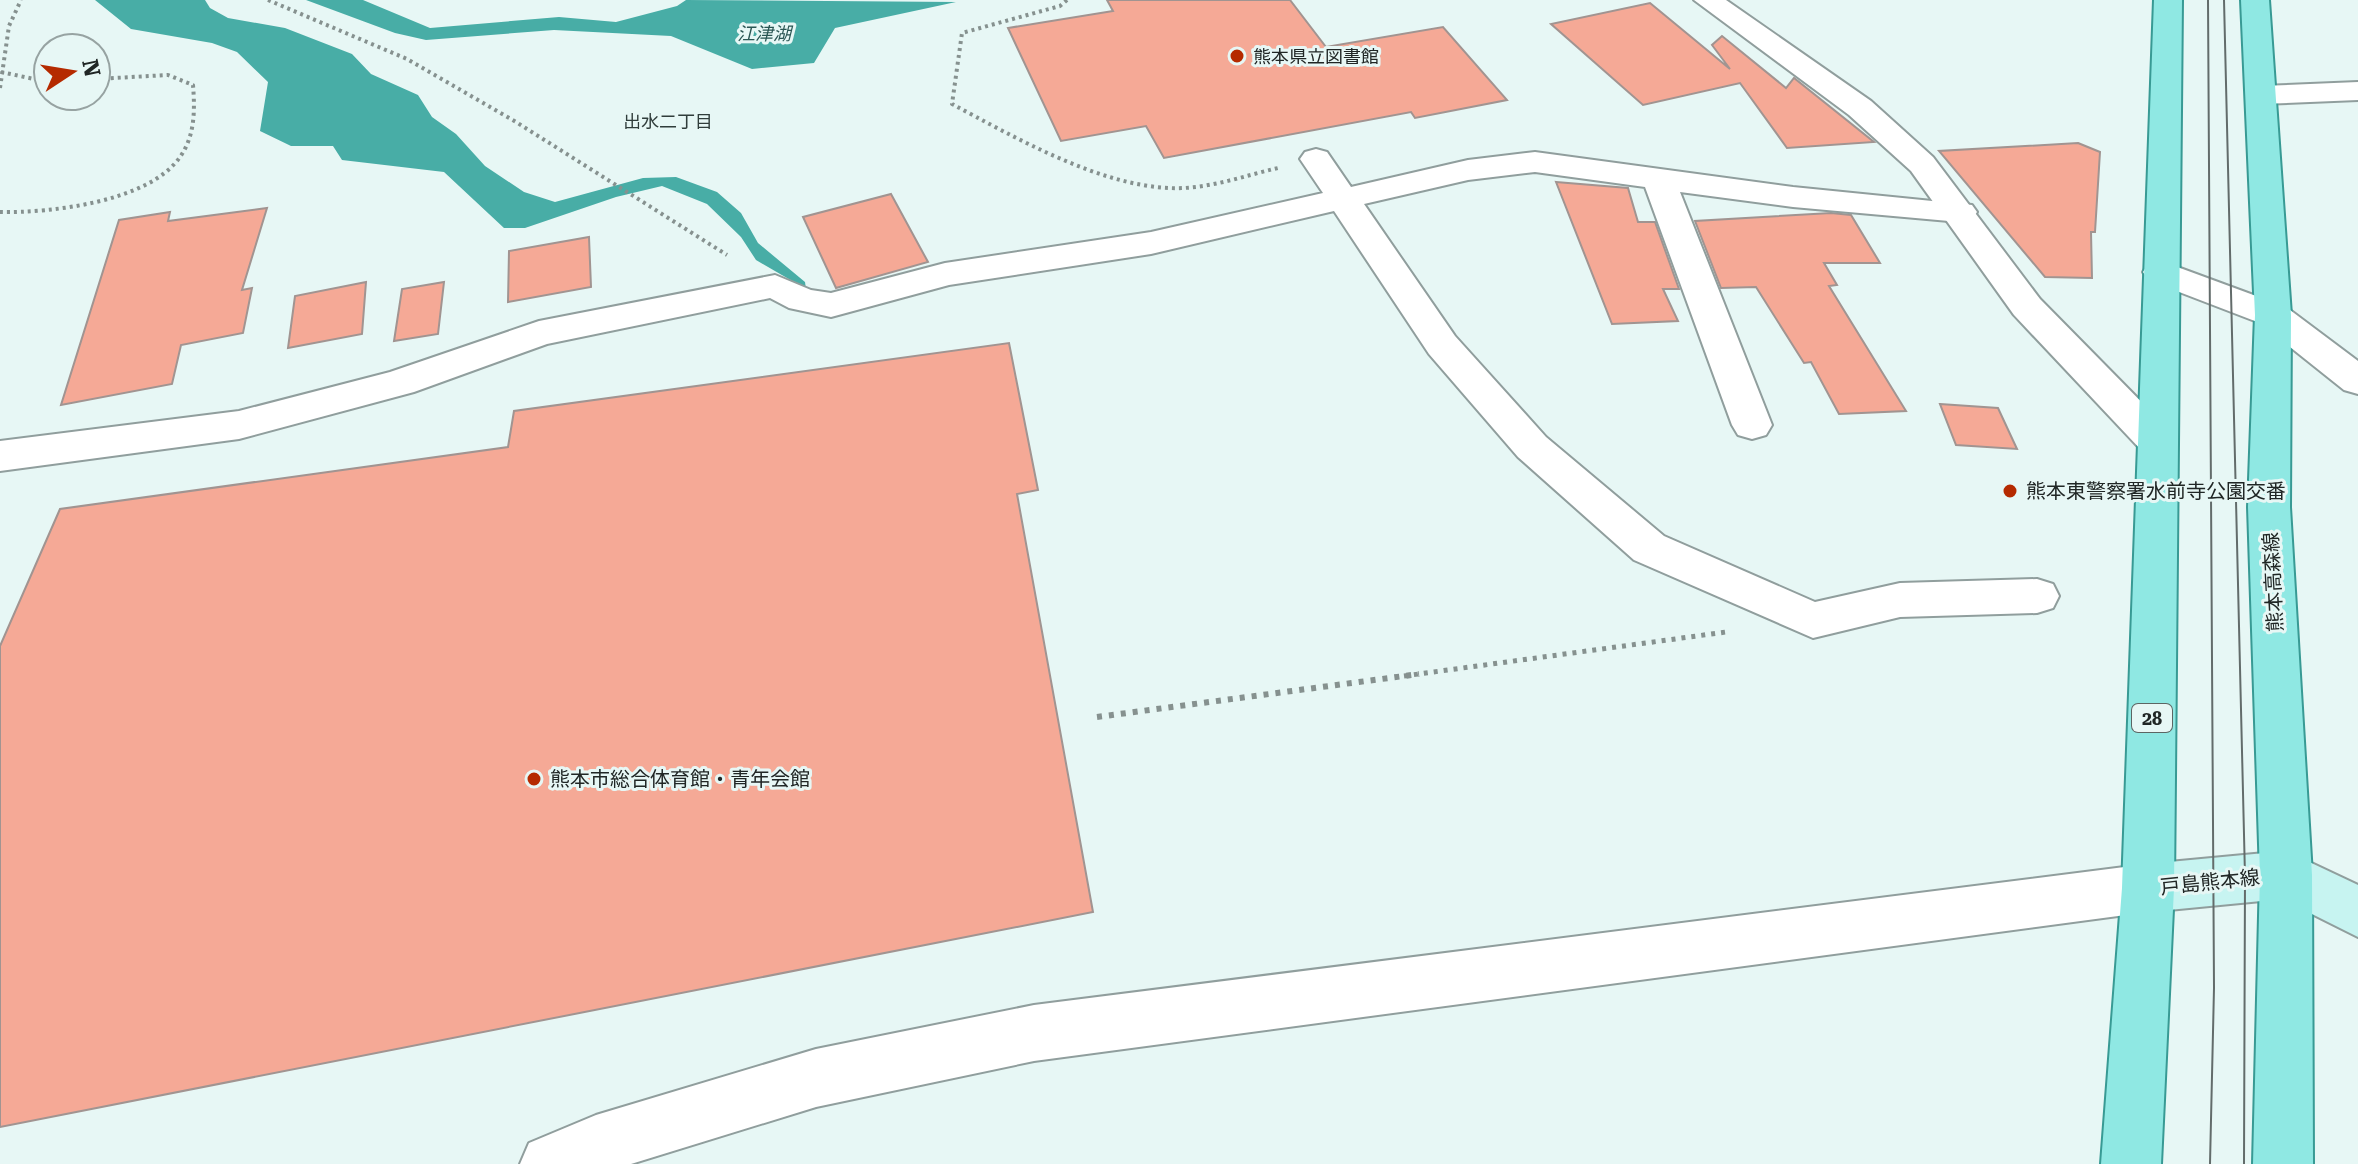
<svg xmlns="http://www.w3.org/2000/svg" width="2358" height="1164" font-family="'Roboto Serif','Noto Sans JP',serif">
	<rect width="100%" height="100%" fill="#e7f7f5"/>
	<!-- water -->
	<g fill="#48ada6">
		<polygon points="95,0 205,0 210,8 228,18 285,28 352,54 371,74 418,95 432,117 456,134 485,166 524,192 555,202 643,178 676,177 717,192 741,213 758,243 805,282 806,289 756,260 741,237 707,204 662,186 616,197 525,228 504,228 444,172 342,160 333,146 291,146 260,131 268,82 237,52 212,43 131,29"/>
		<polygon points="306,0 363,0 430,28 559,17 616,22 677,6 686,0 956,2 835,28 814,63 752,69 671,36 554,30 426,40 395,33"/>
	</g>
	<!-- building -->
	<g fill="#f5a996" stroke="#a19491" stroke-width="2">
		<polygon points="1107,0 1290,0 1326,47 1443,27 1507,100 1415,118 1411,112 1164,158 1146,126 1061,141 1008,28 1113,11"/>
		<polygon points="1650,3 1730,69 1712,45 1722,36 1786,88 1794,78 1874,142 1787,148 1740,83 1643,105 1551,24"/>
		<polygon points="2078,143 2100,152 2095,232 2091,232 2092,278 2045,277 1939,151"/>
		<polygon points="1556,182 1628,188 1638,222 1655,222 1679,289 1663,289 1678,321 1612,324"/>
		<polygon points="891,194 928,262 836,288 803,217"/>
		<polygon points="267,208 242,290 252,288 243,333 181,345 172,384 61,405 119,220 170,212 168,221"/>
		<polygon points="1831,213 1851,215 1880,263 1824,263 1837,285 1829,286 1906,411 1839,414 1811,362 1804,363 1756,287 1721,288 1695,221"/>
		<polygon points="589,237 591,287 508,302 509,251"/>
		<polygon points="366,282 362,334 288,348 295,296"/>
		<polygon points="444,282 438,334 394,341 402,289"/>
		<polygon points="1009,343 1038,490 1017,494 1093,912 0,1127 0,646 60,509 508,447 514,411"/>
		<polygon points="1940,404 1998,408 2017,449 1956,445"/>
	</g>
	<g fill="none" stroke-linecap="round" stroke-linejoin="round">
		<!-- minor casing -->
		<g stroke="#909e9d" stroke-width="4">
			<g id="minor">
				<polygon points="2358,82 2358,100 2261,104 2250,101 2246,95 2250,89 2261,86"/>
				<polygon points="1316,149 1327,152 1351,187 1468,160 1535,152 1793,187 1972,205 1977,212 1972,219 1960,222 1793,207 1680,192 1772,425 1766,435 1752,439 1738,435 1732,425 1645,187 1535,172 1468,180 1364,204 1455,336 1546,437 1664,536 1815,602 1900,583 2037,579 2053,584 2059,596 2053,608 2037,613 1900,617 1813,638 1634,560 1518,457 1429,354 1334,211 1151,254 949,285 831,317 789,308 770,298 547,344 414,392 239,439 0,471 0,441 239,411 390,372 539,321 775,275 811,290 831,293 945,263 1151,232 1323,193 1300,159 1305,152"/>
				<polygon points="2148,864 2167,871 2174,888 2167,905 2148,912 1034,1061 816,1107 631,1164 520,1164 529,1143 596,1115 816,1049 1034,1005"/>
			</g>
		</g>
		<!-- tertiary casing -->
		<g stroke="#909e9d" stroke-width="4">
			<g id="tertiary">
				<polygon points="1694,0 1726,0 1871,101 1933,157 2040,299 2171,432 2177,442 2171,452 2157,456 2143,452 2014,315 1911,171 1849,115"/>
				<polygon points="2161,261 2286,307 2358,361 2358,394 2344,390 2260,323 2148,280 2143,272 2148,264"/>
			</g>
		</g>
		<!-- secondary casing -->
		<g stroke="#909e9d" stroke-width="4">
			<polygon id="secondary" points="2286,851 2358,885 2358,937 2282,899 2148,912 2129,905 2122,888 2129,871 2148,864"/>
		</g>
		<!-- primary casing -->
		<g stroke="#389a94" stroke-width="4">
			<g id="primary">
				<polygon points="2154,0 2182,0 2174,888 2161,1164 2101,1164 2122,888"/>
				<polygon points="2241,0 2269,0 2291,315 2290,507 2312,875 2313,1164 2253,1164 2260,875 2248,507 2255,315"/>
			</g>
		</g>
		<!-- path-far2 -->
		<g stroke="#86918f" stroke-width="4" stroke-dasharray="3 4" stroke-linecap="butt">
			<polyline points="268,0 407,59 516,122 727,255"/>
			<path d="M1067 0 1060 6 962 33 952 104C1014 137 1098 185 1169 188 1206 190 1243 176 1278 168"/>
			<polyline points="1,72 48,82"/>
			<polyline points="0,88 9,26 21,0"/>
			<path d="M0 212C50 213 149 202 180 157 195 136 195 110 193 85L168 75 96 79"/>
		</g>
		<!-- path-far1 -->
		<polyline stroke="#86918f" stroke-width="5" stroke-dasharray="4 6" stroke-linecap="butt" points="1404,676 1726,632"/>
		<!-- path -->
		<polyline stroke="#86918f" stroke-width="6" stroke-dasharray="5 7" stroke-linecap="butt" points="1097,717 1419,674"/>
		<!-- minor -->
		<use href="#minor" fill="#fff" fill-rule="evenodd"/>
		<!-- tertiary -->
		<use href="#tertiary" fill="#fff" fill-rule="evenodd"/>
		<!-- secondary -->
		<use href="#secondary" fill="#c7f4f1" fill-rule="evenodd"/>
		<!-- primary -->
		<use href="#primary" fill="#8fe8e3" fill-rule="evenodd"/>
		<!-- tram -->
		<g stroke="#636c6b" stroke-width="2">
			<polyline points="2208,0 2214,988 2210,1164"/>
			<polyline points="2224,0 2245,876 2244,1164"/>
		</g>
	</g>
	<!-- markers -->
	<g fill="#b52a00" stroke="#e7f7f5" stroke-width="3">
		<circle cx="1237" cy="56" r="8"/>
		<circle cx="2010" cy="491" r="8"/>
		<circle cx="534" cy="779" r="8"/>
	</g>
	<g text-anchor="middle" dominant-baseline="central" stroke-width="6" stroke-linejoin="round" paint-order="stroke">
		<!-- far-water labels -->
		<g font-size="18" font-style="italic" fill="#2a5653" stroke="#e7f7f5">
			<text x="764" y="33">江津湖</text>
		</g>
		<!-- far-poi labels -->
		<g font-size="18" fill="#202625" stroke="#e7f7f5" text-anchor="start">
			<text x="1253" y="56">熊本県立図書館</text>
		</g>
		<!-- far-neighbourhood labels -->
		<g font-size="18" fill="#303d3b" stroke="#e7f7f5">
			<text x="668" y="121">出水二丁目</text>
		</g>
		<!-- shield labels -->
		<rect fill="#e7f7f5" stroke="#5c6563" stroke-width="2" x="2132" y="704" width="40" height="28" rx="6"/>
		<g font-size="18" font-weight="bold" fill="#202625">
			<text x="2152" y="718">28</text>
		</g>
		<!-- poi labels -->
		<g font-size="20" fill="#202625" stroke="#e7f7f5" text-anchor="start">
			<text x="2026" y="491">熊本東警察署水前寺公園交番</text>
			<text x="550" y="779">熊本市総合体育館・青年会館</text>
		</g>
		<!-- street labels -->
		<g font-size="20" fill="#202625" stroke="#e7f7f5">
			<text transform="translate(2273 582) rotate(-93)">熊本高森線</text>
			<text transform="translate(2210 882) rotate(-6)">戸島熊本線</text>
		</g>
	</g>
	<!-- north arrow -->
	<g transform="translate(72 72) rotate(78)"><circle r="38" fill="#e7f7f5" stroke="#97a3a2" stroke-width="2"/>
	<path d="M0-6L14 30L0 20L-14 30Z" fill="#b52a00"/>
	<text y="-12" font-size="22" font-weight="bold" text-anchor="middle" fill="#202625">N</text>
	</g>
</svg>
